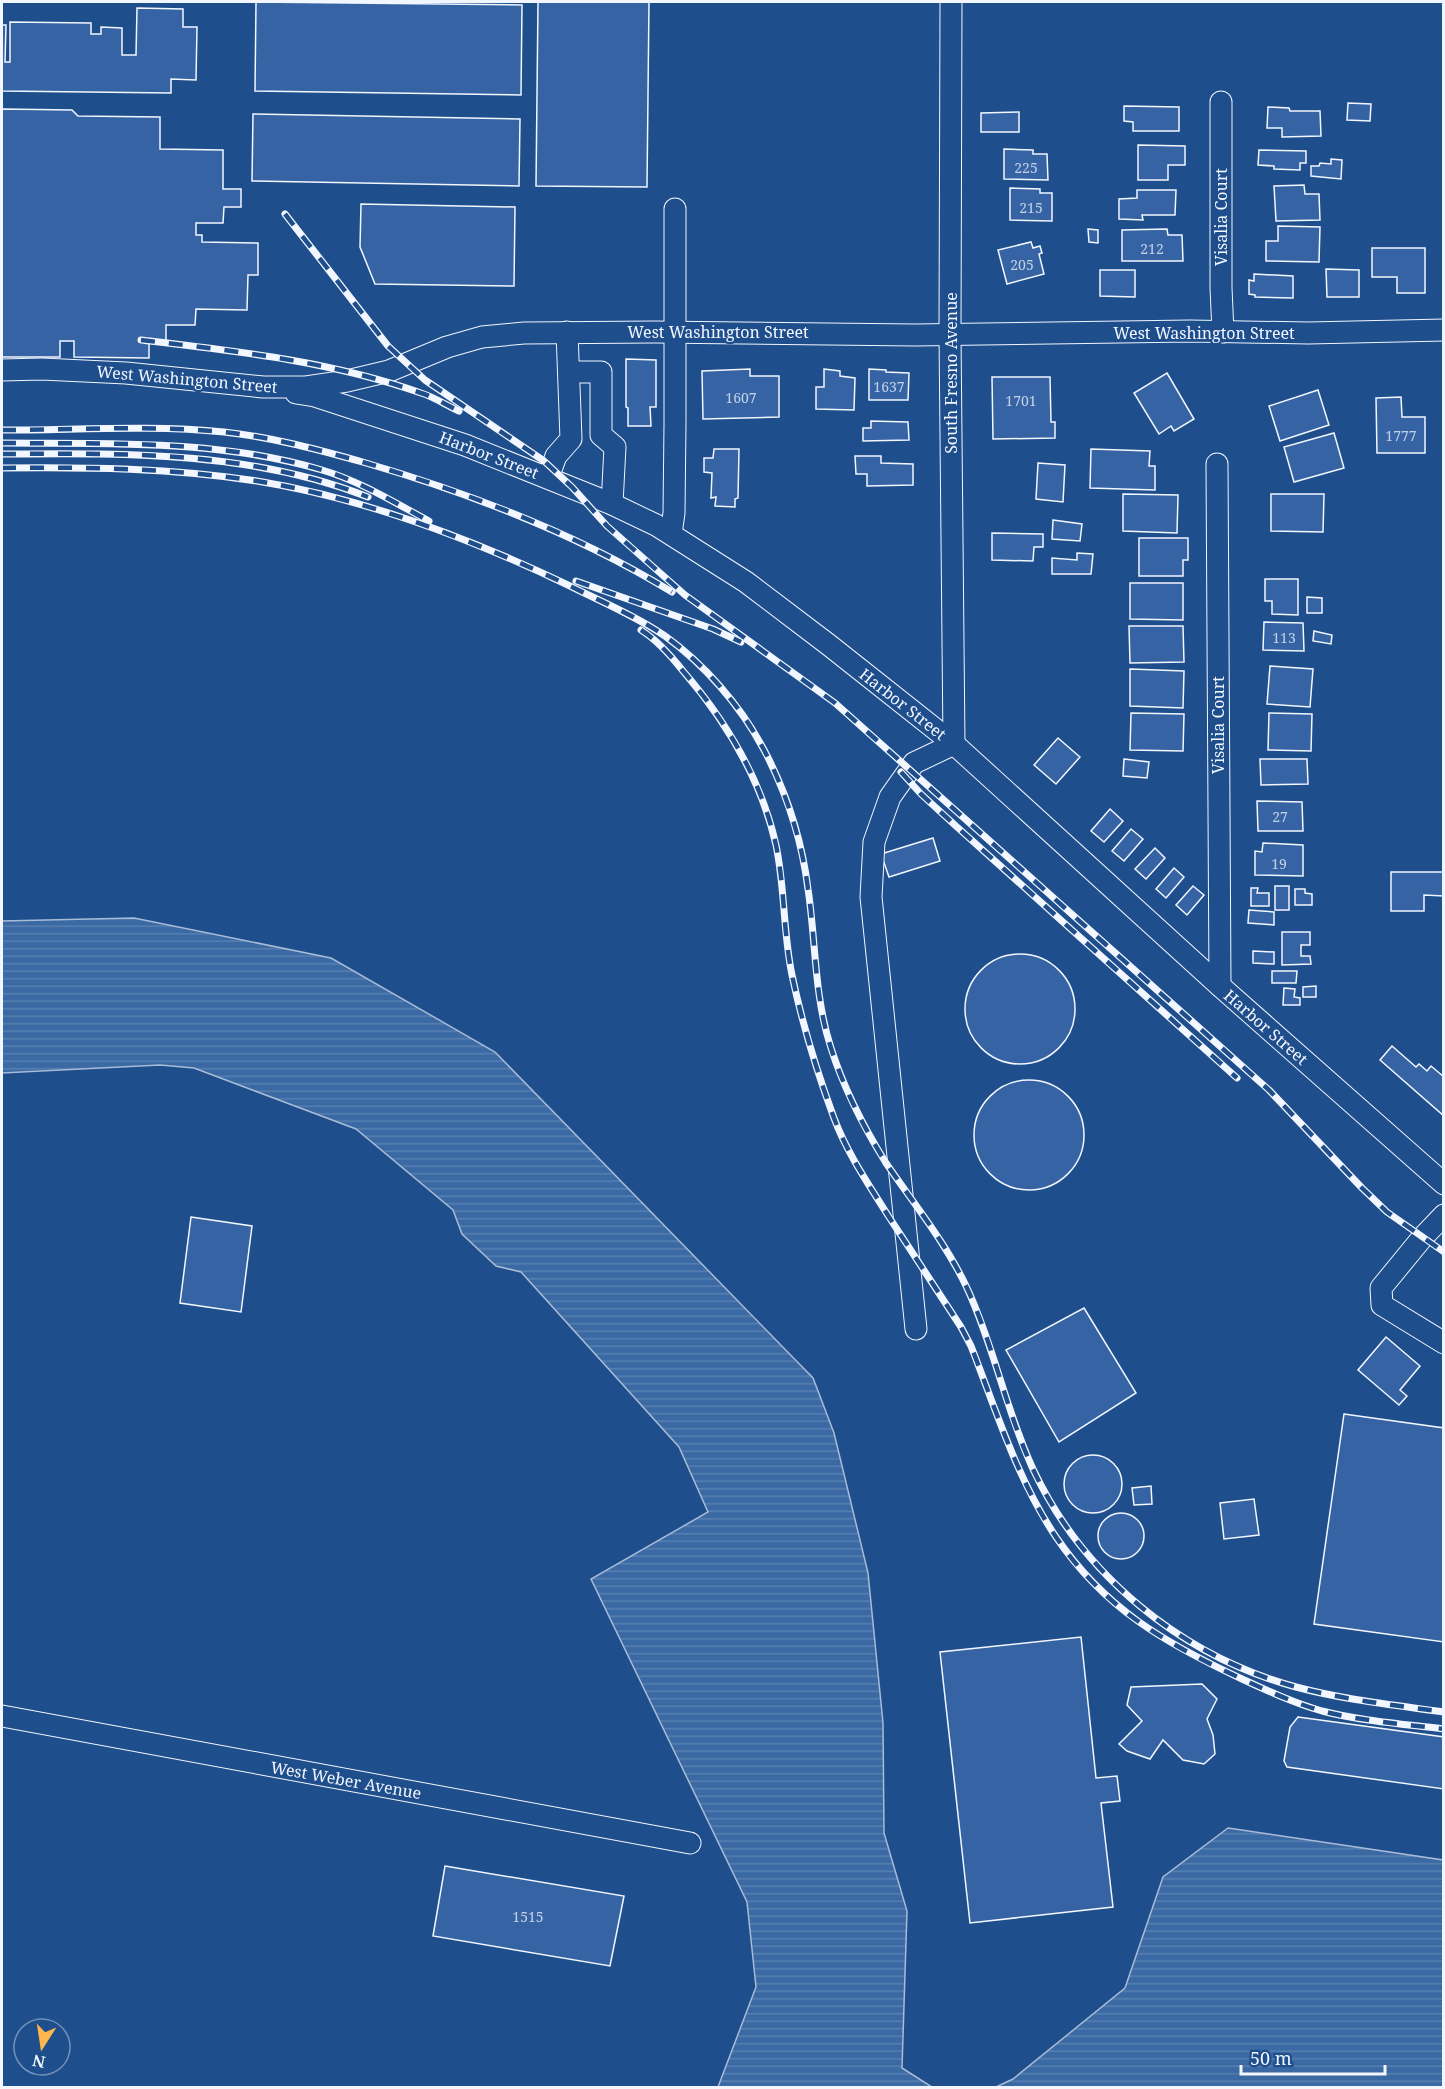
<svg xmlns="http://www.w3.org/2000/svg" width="1445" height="2089" font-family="'Noto Serif',serif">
	<defs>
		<pattern id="water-rules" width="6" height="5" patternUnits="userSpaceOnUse" patternTransform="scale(1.5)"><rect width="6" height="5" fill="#3b69a3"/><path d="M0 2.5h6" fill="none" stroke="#587fb1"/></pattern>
	</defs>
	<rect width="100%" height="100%" fill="#1f4e8c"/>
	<!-- water -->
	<g fill="url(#water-rules)" stroke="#a8bbd7" stroke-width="1.5">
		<polygon points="134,918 331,958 495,1052 813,1378 834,1433 868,1573 883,1723 884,1833 907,1911 902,2068 932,2087 718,2087 756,1987 747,1902 591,1579 708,1512 679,1447 521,1272 496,1266 462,1234 453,1210 356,1129 194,1068 160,1065 2,1073 2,921"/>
		<polygon points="1228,1828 1443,1860 1443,2087 996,2087 1013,2079 1125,1988 1163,1877"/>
	</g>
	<!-- building -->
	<g fill="#3563a3" stroke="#f2f6ff" stroke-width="1.5">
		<polygon points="256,2 522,5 521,95 255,91"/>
		<polygon points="538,2 649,2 647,187 536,186"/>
		<polygon points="137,8 183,9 183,27 197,27 196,80 171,79 171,93 2,91 2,25 6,25 5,62 10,62 10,22 91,23 91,34 101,34 101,27 122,28 122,55 136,55"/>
		<polygon points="1348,103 1371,104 1370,121 1347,120"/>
		<polygon points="1124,106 1179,107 1179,131 1133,131 1133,122 1124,121"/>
		<polygon points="1268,107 1289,108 1290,111 1320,111 1321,136 1282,137 1282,128 1267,128"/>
		<polygon points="2,109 72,110 78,116 160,117 160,149 223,150 223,189 241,189 241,207 224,207 223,223 196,223 196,235 202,235 202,242 258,243 258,275 248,275 247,310 196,309 195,325 166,325 166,342 149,342 149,358 74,357 74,341 60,341 60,357 2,357"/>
		<polygon points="1019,112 1019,132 981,132 981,113"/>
		<polygon points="253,114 520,119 519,186 252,181"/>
		<polygon points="1138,145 1185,146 1185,165 1168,165 1168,180 1138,180"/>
		<polygon points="1004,149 1033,150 1033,154 1047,154 1048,180 1004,179"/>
		<polygon points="1259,150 1306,151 1306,163 1300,163 1300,170 1274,169 1274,166 1258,165"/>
		<polygon points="1331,159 1342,160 1341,179 1311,176 1311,166 1319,166 1320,163 1331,164"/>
		<polygon points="1304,185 1305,194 1319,194 1320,220 1276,221 1274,186"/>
		<polygon points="1010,188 1040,189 1040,193 1052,193 1052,221 1010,220"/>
		<polygon points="1137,190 1176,190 1175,215 1142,215 1143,220 1119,219 1119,199 1137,198"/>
		<polygon points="361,204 515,207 514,286 375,284 360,247"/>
		<polygon points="1278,226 1320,227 1319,262 1266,261 1266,241 1278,241"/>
		<polygon points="1088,229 1098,230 1098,243 1089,242"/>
		<polygon points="1167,229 1168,235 1182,235 1183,261 1122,261 1122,230"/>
		<polygon points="1031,242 1033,248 1040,246 1042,253 1039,254 1044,274 1007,284 998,250"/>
		<polygon points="1372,248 1425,248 1425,293 1397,293 1397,277 1372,277"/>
		<polygon points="1326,269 1359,270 1359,297 1327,297"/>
		<polygon points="1100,270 1135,270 1135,297 1100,296"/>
		<polygon points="1254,274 1293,276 1293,298 1255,297 1255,295 1249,294 1249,280 1254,281"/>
		<polygon points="626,359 656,360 656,407 650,407 651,426 628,426 628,408 626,407"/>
		<polygon points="750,369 750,376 779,376 779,417 703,419 702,371"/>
		<polygon points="824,369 840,371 840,376 855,378 854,410 816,409 816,387 824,387"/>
		<polygon points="869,369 886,370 886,372 909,373 908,400 869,400"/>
		<polygon points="1167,373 1194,419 1174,431 1171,426 1159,434 1134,393"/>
		<polygon points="992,377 1050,377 1051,422 1055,422 1055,438 993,439"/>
		<polygon points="1318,390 1329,425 1280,441 1269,406"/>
		<polygon points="1401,397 1402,417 1425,417 1425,453 1377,453 1376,398"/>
		<polygon points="871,421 908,422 909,440 863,441 863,428 871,428"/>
		<polygon points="1334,433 1344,468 1294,482 1284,447"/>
		<polygon points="714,449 739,449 738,498 735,499 735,507 715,506 716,497 711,498 712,473 704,472 704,458 713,458"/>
		<polygon points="1091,449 1150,451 1149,466 1155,466 1155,490 1090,488"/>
		<polygon points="855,456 881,456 881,463 913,464 913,485 867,486 867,474 856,474"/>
		<polygon points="1038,463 1065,465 1063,502 1036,499"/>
		<polygon points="1123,494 1178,495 1177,533 1123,531"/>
		<polygon points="1271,494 1324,494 1323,532 1271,531"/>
		<polygon points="1053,520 1082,524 1080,541 1052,539"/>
		<polygon points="992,533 1043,534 1043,547 1034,547 1033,561 992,560"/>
		<polygon points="1139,538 1188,538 1188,560 1183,560 1183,576 1139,576"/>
		<polygon points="1077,553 1093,554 1091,574 1052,574 1052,558 1077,560"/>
		<polygon points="1265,579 1298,579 1298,615 1272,614 1272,601 1265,601"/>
		<polygon points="1130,583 1183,583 1183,620 1130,619"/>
		<polygon points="1307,597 1322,598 1322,613 1307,613"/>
		<polygon points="1264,622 1303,623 1304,651 1263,650"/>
		<polygon points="1129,626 1183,626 1184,662 1130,663"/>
		<polygon points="1314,631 1332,635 1331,644 1313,641"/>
		<polygon points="1270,666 1313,669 1310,707 1267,704"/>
		<polygon points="1130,669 1184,671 1183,708 1130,706"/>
		<polygon points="1131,713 1184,714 1183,751 1130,750"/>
		<polygon points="1269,713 1312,714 1311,751 1268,750"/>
		<polygon points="1058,738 1080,757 1056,784 1034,765"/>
		<polygon points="1124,759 1149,762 1147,778 1123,776"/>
		<polygon points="1260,759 1307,759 1308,784 1261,785"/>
		<polygon points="1257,801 1302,802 1303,831 1258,831"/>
		<polygon points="1110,809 1123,821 1104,842 1091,831"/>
		<polygon points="1131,829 1143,839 1124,861 1112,851"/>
		<polygon points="933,838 940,861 889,877 881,854"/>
		<polygon points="1263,843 1303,845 1303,876 1255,875 1255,851 1262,852"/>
		<polygon points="1155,848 1165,858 1146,879 1135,869"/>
		<polygon points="1174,868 1184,877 1166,898 1156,889"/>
		<polygon points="1391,872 1444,872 1444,896 1424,895 1424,911 1391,911"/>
		<polygon points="1193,886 1204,895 1187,915 1176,905"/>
		<rect x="1275" y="886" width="14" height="24"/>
		<polygon points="1251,888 1258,888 1257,893 1269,893 1269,906 1251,906"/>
		<polygon points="1295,889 1305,889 1305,893 1312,894 1312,905 1295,905"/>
		<polygon points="1249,910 1274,912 1274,925 1248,923"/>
		<polygon points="1282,932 1310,932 1310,945 1301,945 1301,956 1310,956 1311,964 1282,965"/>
		<polygon points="1253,951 1274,952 1274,964 1253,963"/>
		<circle cx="1020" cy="1009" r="55"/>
		<polygon points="1272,971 1297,971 1296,983 1272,983"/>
		<polygon points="1316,986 1316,997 1303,997 1303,987"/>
		<polygon points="1284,988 1295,989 1294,997 1300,998 1300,1005 1283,1005"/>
		<polygon points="1392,1046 1416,1067 1419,1064 1427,1071 1431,1066 1444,1077 1444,1116 1380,1060"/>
		<circle cx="1029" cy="1135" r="55"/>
		<polygon points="191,1217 252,1226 241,1312 180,1303"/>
		<polygon points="1084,1308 1136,1393 1059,1442 1006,1350"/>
		<polygon points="1386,1337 1420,1366 1400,1390 1407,1396 1399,1405 1358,1370"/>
		<polygon points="1344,1414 1444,1428 1444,1642 1314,1624"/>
		<circle cx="1093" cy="1484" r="29"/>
		<polygon points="1151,1486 1152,1504 1134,1505 1132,1488"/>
		<polygon points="1254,1499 1259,1535 1224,1539 1220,1503"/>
		<circle cx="1121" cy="1536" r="23"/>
		<polygon points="1081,1637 1096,1778 1117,1776 1120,1801 1101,1803 1113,1907 970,1923 940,1652"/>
		<polygon points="1202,1684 1217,1699 1207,1719 1213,1735 1215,1754 1204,1764 1183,1760 1163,1740 1150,1759 1127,1751 1119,1744 1142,1721 1127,1705 1131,1687"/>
		<polygon points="1298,1717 1444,1737 1444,1789 1287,1767 1284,1761 1290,1727"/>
		<polygon points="445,1866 624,1896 610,1966 433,1936"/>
	</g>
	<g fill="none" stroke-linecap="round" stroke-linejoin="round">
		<!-- minor casing -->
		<g stroke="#f2f6ff" stroke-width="23">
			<g id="minor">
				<polyline points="1221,102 1221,288 1223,332"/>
				<polyline points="2,370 42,369 126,373 263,387 306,387 347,381 389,371 447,347 482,337 524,333 655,332 915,335 1190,331 1308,333 1444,330"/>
				<polyline points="569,372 601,372 601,435 615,447 612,504"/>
				<polyline points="296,393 315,396 465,445 612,504 656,525 746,582 829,645 954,744 1220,986 1444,1184"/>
				<polyline points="1217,464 1220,986"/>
				<polyline points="548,478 556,456 571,439 567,332"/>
				<polyline points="671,534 674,513 675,424 675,209"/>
				<polyline points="1444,1215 1422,1238 1381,1288 1382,1305 1444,1343"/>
				<polyline points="916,1329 871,897 874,842 890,797 914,763 954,744 950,334 951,2"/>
				<polyline points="2,1716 690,1843"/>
			</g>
		</g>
		<!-- minor -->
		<use href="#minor" stroke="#1f4e8c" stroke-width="21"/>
		<!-- rail casing -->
		<g stroke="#f2f6ff" stroke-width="7">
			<g id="rail">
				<polyline points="285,214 388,346 425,380 544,461 572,487 607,526 685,595 835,703 1269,1090 1362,1188 1387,1212 1444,1252"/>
				<path d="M141 340C235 351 330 361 421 393 434 397 446 405 459 411"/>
				<path d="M2 430C76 430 151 425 224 432 272 437 320 450 366 463 472 494 577 534 672 592"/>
				<path d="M2 443C109 444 218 439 322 470 360 481 395 503 429 521"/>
				<path d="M2 454C125 453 251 451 368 497"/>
				<path d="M2 468C87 467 172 468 257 481 363 498 474 540 570 586 602 602 636 616 665 636 704 664 740 705 763 748 786 791 802 841 808 889 816 942 814 996 831 1048 844 1089 863 1126 886 1163 914 1204 946 1243 967 1288 994 1346 1006 1411 1033 1469 1083 1576 1182 1656 1296 1687 1345 1700 1394 1705 1444 1712"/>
				<polyline points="576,581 713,629 741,642"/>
				<path d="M641 630C657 640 672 657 683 671 727 722 761 779 776 845 785 888 783 932 792 975 802 1023 817 1072 834 1118 847 1153 869 1185 889 1217 913 1254 937 1290 961 1327L971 1346C996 1410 1017 1479 1056 1537 1105 1609 1165 1643 1242 1679 1268 1691 1294 1703 1322 1711 1361 1721 1403 1724 1444 1729"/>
				<polyline points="901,772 921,794 957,827 1237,1078"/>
			</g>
		</g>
		<!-- rail -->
		<use href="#rail" stroke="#1f4e8c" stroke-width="4.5" stroke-dasharray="14" stroke-linecap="butt"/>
	</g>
	<g text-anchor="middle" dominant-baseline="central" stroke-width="4.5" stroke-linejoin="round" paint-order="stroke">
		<!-- number labels -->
		<g font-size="14" fill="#c3d1e8">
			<text x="1026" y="167">225</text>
			<text x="1031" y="207">215</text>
			<text x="1152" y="248">212</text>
			<text x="1022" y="264">205</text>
			<text x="889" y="386">1637</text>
			<text x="741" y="397">1607</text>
			<text x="1021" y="400">1701</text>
			<text x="1401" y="435">1777</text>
			<text x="1284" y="637">113</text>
			<text x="1280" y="816">27</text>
			<text x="1279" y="863">19</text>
			<text x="528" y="1916">1515</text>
		</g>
		<!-- street labels -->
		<g font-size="16" fill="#f2f6ff" stroke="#1f4e8c">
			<text transform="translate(1221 217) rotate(-90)">Visalia Court</text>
			<text x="718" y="332">West Washington Street</text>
			<text x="1204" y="333">West Washington Street</text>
			<text transform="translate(951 373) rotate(-90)">South Fresno Avenue</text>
			<text transform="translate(187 379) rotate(5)">West Washington Street</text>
			<text transform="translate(489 455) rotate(21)">Harbor Street</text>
			<text transform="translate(903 704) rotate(38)">Harbor Street</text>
			<text transform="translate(1218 725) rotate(-90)">Visalia Court</text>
			<text transform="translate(1266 1027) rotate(41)">Harbor Street</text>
			<text transform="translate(346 1780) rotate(10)">West Weber Avenue</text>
		</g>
	</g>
	<!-- border -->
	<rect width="1445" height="2089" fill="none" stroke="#f2f6ff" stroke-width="6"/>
	<!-- north arrow -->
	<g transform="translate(42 2047) rotate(192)"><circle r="28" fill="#1f4e8c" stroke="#7391ba" stroke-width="1.5"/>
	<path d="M0-4.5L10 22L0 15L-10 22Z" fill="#ffb74d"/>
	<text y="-9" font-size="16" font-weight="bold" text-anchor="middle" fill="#f2f6ff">N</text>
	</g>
	<!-- scale -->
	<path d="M1241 2065v9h144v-9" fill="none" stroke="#f2f6ff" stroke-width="3"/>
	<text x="1250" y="2065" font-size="18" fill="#f2f6ff" stroke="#1f4e8c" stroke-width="4.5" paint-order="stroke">50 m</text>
</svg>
